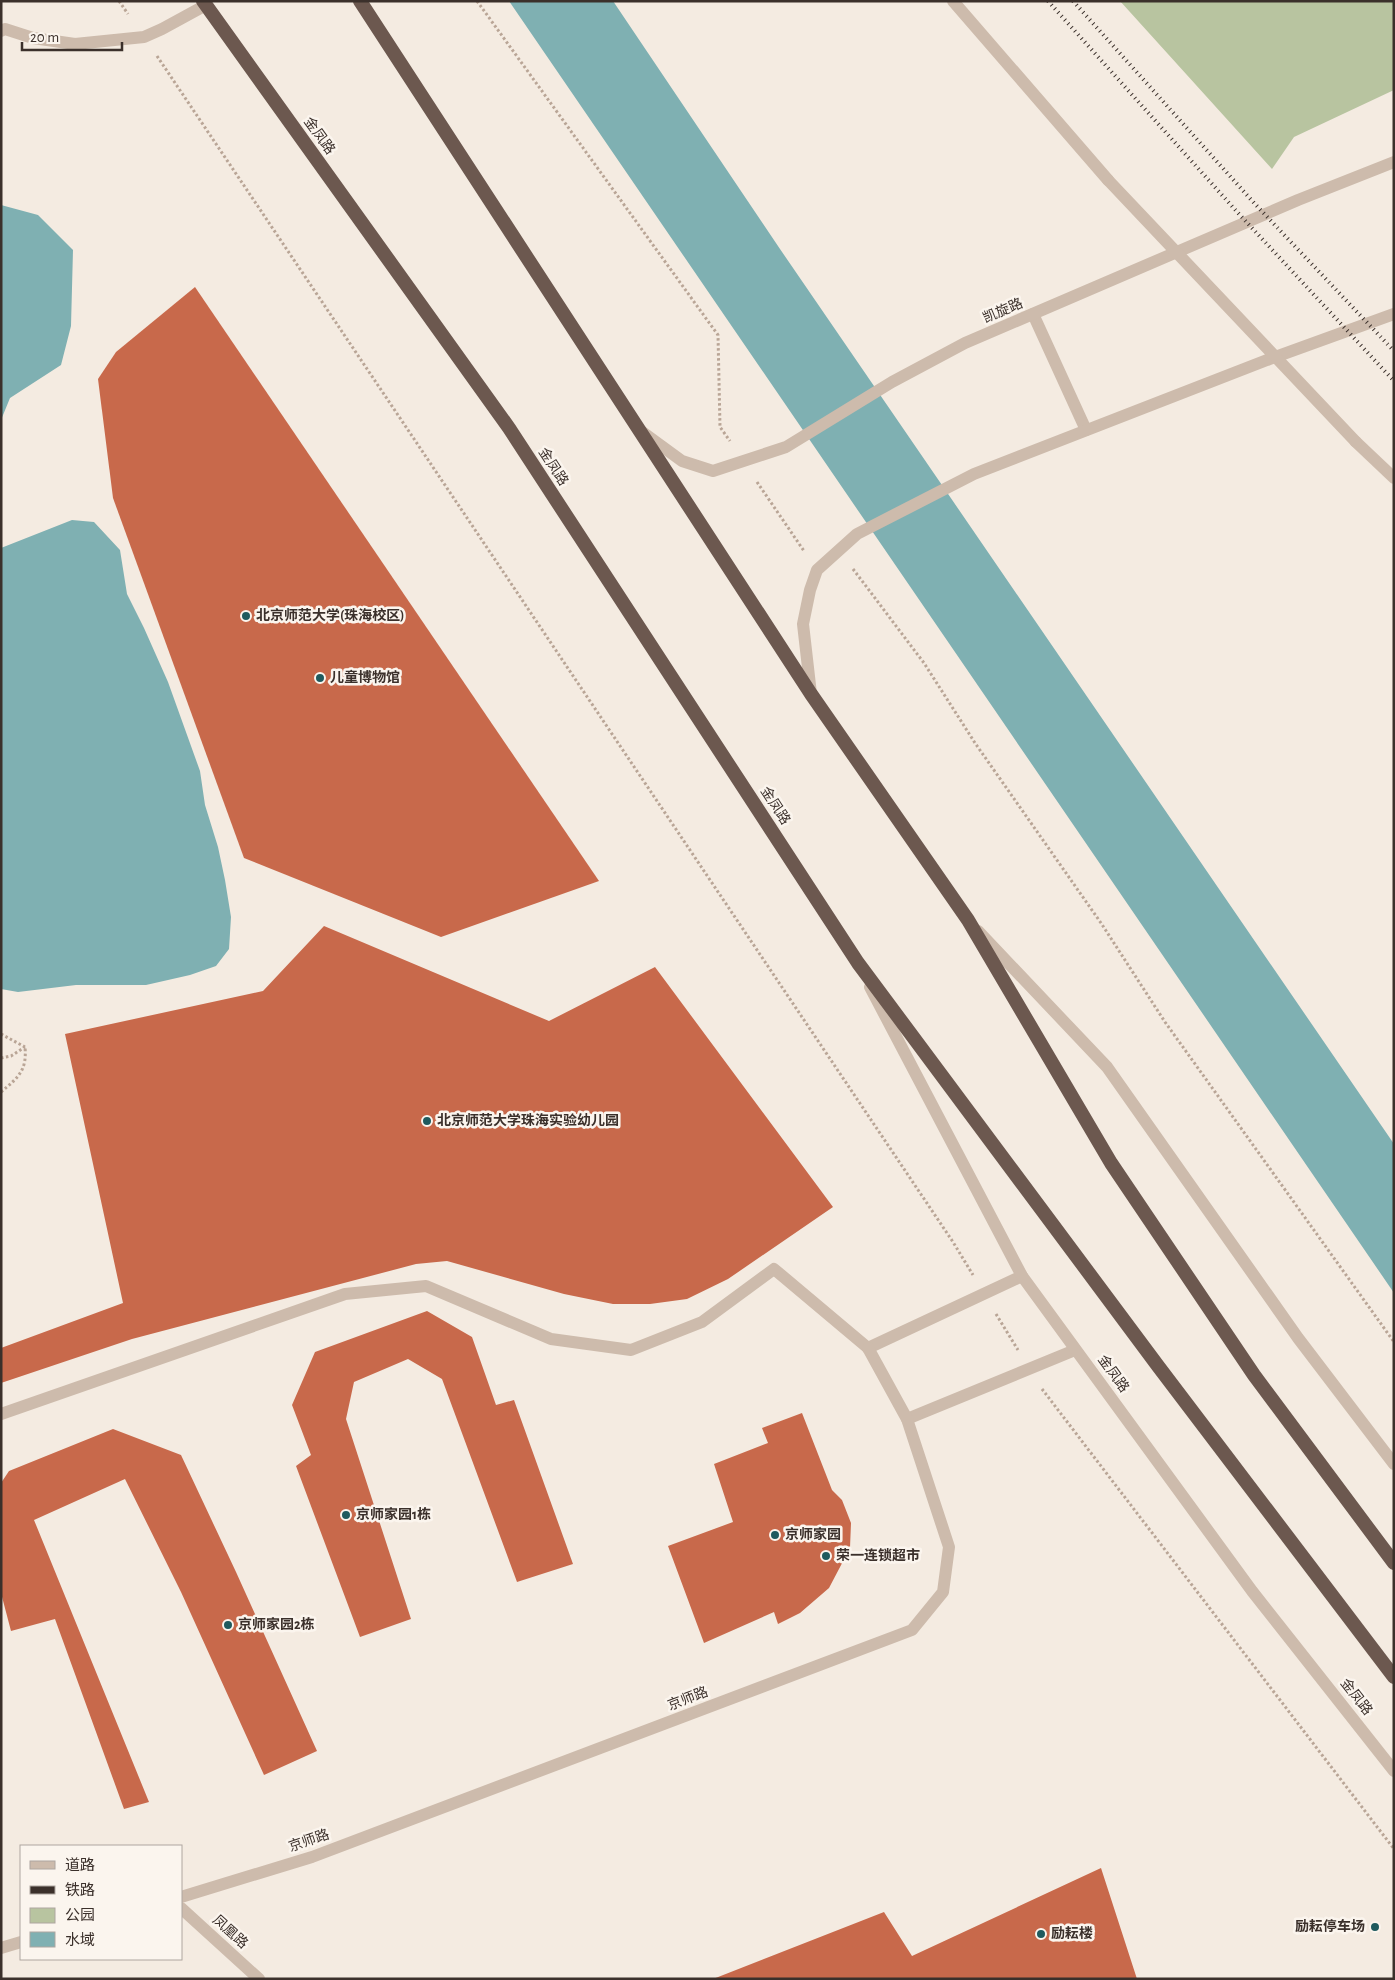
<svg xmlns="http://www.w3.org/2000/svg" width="1395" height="1980" font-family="'Alegreya Sans','Noto Sans SC',sans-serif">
	<rect width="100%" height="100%" fill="#f4ebe1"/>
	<!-- green -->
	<polygon fill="#b8c4a0" points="1120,1 1394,1 1394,90 1294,137 1272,169"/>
	<!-- water -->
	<g fill="#7fb0b2">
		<polygon points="509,1 613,1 780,249 1394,1144 1394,1293"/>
		<polygon points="1,205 38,215 73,250 71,326 61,365 10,398 1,420"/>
		<polygon points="72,520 94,522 120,550 127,594 144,628 168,682 200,771 205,805 218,847 225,880 231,917 229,949 216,966 190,975 146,985 76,985 18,992 1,989 1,548"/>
	</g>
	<!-- building -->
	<g fill="#c8694b">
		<polygon points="195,287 599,881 441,937 244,858 113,498 98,379 116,352"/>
		<polygon points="324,926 549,1021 655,967 833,1207 728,1279 687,1299 650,1304 613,1304 564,1294 447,1261 416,1264 132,1339 1,1383 1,1348 123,1303 65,1034 263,991"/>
		<polygon points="427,1311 472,1337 496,1405 514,1400 573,1564 517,1582 442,1379 408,1359 354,1382 346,1419 411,1619 360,1637 296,1466 311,1455 292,1405 315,1352"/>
		<polygon points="802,1413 832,1490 842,1500 851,1523 850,1548 829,1588 800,1613 778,1624 774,1612 704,1643 668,1546 733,1522 714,1464 768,1443 762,1428"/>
		<polygon points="113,1429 181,1455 236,1572 317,1751 264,1775 181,1592 125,1479 34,1520 149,1802 124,1809 55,1619 11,1631 1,1593 1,1483 9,1471"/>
		<polygon points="1101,1868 1137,1979 713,1979 884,1912 912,1956"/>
	</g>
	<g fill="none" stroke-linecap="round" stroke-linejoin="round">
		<!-- path -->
		<g stroke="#b9a596" stroke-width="3" stroke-dasharray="2.5 2.5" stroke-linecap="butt">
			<polyline points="119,1 128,14"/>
			<polyline points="477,1 718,335 720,427 730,441"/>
			<polyline points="157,56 953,1242 973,1275"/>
			<polyline points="757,482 804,551"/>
			<polyline points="853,569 924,663 975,743 1101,923 1165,1022 1394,1342"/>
			<polyline points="1,1034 25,1047"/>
			<polyline points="1,1058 11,1056 25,1047"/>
			<path d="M1 1092C19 1077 27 1070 25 1047"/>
			<polyline points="996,1314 1018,1350"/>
			<polyline points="1042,1389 1394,1849"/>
		</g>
		<!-- service -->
		<g stroke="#cdbbac" stroke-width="12">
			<polyline points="868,1348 1022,1276"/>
			<polyline points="907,1419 1075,1350"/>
		</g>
		<!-- minor -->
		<g stroke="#cdbbac" stroke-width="12">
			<polyline points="953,1 1108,180"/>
			<polyline points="1,31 5,29 33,38 75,44 144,37 162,29 206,5"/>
			<polyline points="1033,314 1086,430"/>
			<polyline points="641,431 682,461 713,471 786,447 892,382 965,343 1298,200 1394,162"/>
			<polyline points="1356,442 1394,478"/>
			<polyline points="811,694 803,624 810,590 817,570 857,534 974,474 1267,360 1394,314"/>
			<polyline points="1,1414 345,1294 426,1286 551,1339 631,1350 702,1322 774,1269 868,1348"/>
			<polyline points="181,1908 259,1979"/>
		</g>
		<!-- tertiary -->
		<g stroke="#cdbbac" stroke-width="12">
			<polyline points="978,931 1107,1067 1298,1338 1394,1464"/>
			<polyline points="870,987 1022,1276 1252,1591 1394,1771"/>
			<polyline points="181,1897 312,1857 912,1630 943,1592 949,1547 907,1419 868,1348"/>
			<polyline points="1,1948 21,1942"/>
		</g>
		<!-- trunk -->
		<g stroke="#6c584f" stroke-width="14">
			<polyline points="203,1 509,428 858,963 1158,1366 1394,1677"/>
			<polyline points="360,1 811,694 968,920 1111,1163 1254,1375 1394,1563"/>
		</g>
		<!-- rail -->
		<g stroke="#3b302b" stroke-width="4" stroke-dasharray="1 4" stroke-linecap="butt">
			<polyline points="1048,1 1239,214 1394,381"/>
			<polyline points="1073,1 1255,204 1394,351"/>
		</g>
		<!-- minor-bridge -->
		<polyline stroke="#cdbbac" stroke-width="12" points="1108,180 1356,442"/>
	</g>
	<!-- markers -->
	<g fill="#1f5a5e" stroke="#fbf5ee" stroke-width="2">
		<circle cx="246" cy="616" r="5"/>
		<circle cx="320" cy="678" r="5"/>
		<circle cx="427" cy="1121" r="5"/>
		<circle cx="346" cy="1515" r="5"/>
		<circle cx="775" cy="1535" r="5"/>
		<circle cx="826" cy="1556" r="5"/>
		<circle cx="228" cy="1625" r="5"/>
		<circle cx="1375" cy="1927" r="5"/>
		<circle cx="1041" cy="1934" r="5"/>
	</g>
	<g text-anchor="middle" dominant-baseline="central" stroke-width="5" stroke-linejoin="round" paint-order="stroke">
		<!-- street labels -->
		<g font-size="14" fill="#3b302b" stroke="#fbf5ee">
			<text transform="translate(319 136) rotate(54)">金凤路</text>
			<text transform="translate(1003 311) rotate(-23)">凯旋路</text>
			<text transform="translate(553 467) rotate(57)">金凤路</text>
			<text transform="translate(775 806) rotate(57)">金凤路</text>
			<text transform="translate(1113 1374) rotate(54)">金凤路</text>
			<text transform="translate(1356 1697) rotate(52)">金凤路</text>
			<text transform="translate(688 1699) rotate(-21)">京师路</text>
			<text transform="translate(309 1841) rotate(-19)">京师路</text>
			<text transform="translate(230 1932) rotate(42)">凤凰路</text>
		</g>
		<!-- poi labels -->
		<g font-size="14" font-weight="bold" fill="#3b302b" stroke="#fbf5ee" text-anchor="start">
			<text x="256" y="616">北京师范大学(珠海校区)</text>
			<text x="330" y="678">儿童博物馆</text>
			<text x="437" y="1121">北京师范大学珠海实验幼儿园</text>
			<text x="356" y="1515">京师家园1栋</text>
			<text x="785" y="1535">京师家园</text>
			<text x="836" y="1556">荣一连锁超市</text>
			<text x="238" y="1625">京师家园2栋</text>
			<text x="1365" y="1927" text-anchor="end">励耘停车场</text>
			<text x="1051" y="1934">励耘楼</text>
		</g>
	</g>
	<!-- border -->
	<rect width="1395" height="1980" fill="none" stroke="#3b302b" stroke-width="5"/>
	<!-- legend -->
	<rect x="20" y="1845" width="162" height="115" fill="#fbf5ee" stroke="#aea6a0"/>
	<rect x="30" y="1861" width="25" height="8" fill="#cdbbac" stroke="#aea6a0"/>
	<text x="65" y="1870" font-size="15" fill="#3b302b">道路</text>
	<rect x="30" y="1886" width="25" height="8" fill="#3b302b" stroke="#aea6a0"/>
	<text x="65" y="1895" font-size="15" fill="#3b302b">铁路</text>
	<rect x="30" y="1908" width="25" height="15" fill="#b8c4a0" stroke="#aea6a0"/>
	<text x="65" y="1920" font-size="15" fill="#3b302b">公园</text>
	<rect x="30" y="1932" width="25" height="15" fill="#7fb0b2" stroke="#aea6a0"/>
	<text x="65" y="1945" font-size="15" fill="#3b302b">水域</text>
	<!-- scale -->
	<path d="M22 42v8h100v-8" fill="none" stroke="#3b302b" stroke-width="2.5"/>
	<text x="30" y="42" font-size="15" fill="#3b302b" stroke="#fbf5ee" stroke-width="4" paint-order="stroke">20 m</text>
</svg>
